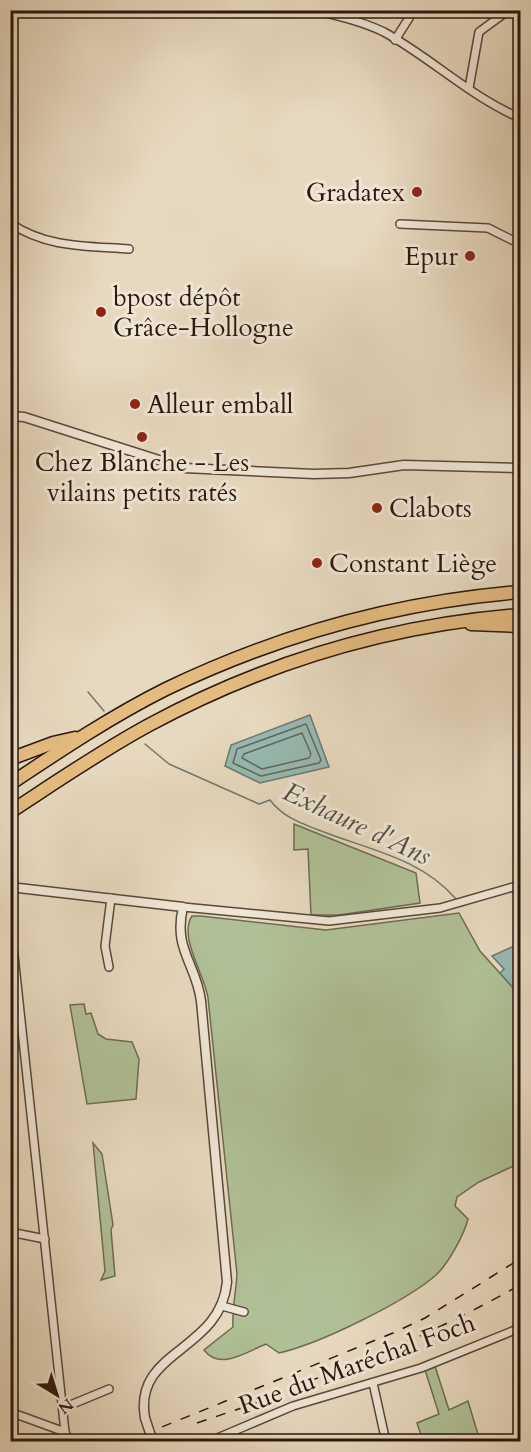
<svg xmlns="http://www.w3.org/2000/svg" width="531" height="1452" font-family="Cardo,serif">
	<rect width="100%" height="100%" fill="#e7d9bf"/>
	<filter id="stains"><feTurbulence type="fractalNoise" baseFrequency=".00333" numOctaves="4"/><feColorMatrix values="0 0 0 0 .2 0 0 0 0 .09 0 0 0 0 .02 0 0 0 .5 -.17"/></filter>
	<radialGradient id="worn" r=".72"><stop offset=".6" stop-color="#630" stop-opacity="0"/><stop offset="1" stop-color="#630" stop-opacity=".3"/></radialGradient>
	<!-- green -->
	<g fill="#b0c096" stroke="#6e6c52" stroke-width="1.5">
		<polygon points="294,824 416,873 420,903 339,915 311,915 308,849 294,850"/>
		<path d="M459 913 480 951 516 991 520 992V1163L479 1182 457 1197 455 1206 468 1219C464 1235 448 1264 436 1275 405 1302 319 1344 279 1353L266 1344C246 1352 220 1371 204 1350L233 1327C232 1307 236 1293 237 1274L208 998C205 975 178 937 192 916H201L326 930Z"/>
		<polygon points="84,1004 86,1014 91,1013 98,1034 106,1039 132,1042 139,1059 136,1099 87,1104 70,1005"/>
		<polygon points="93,1143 102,1154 113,1225 111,1230 115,1276 101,1280 105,1271"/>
		<polygon points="435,1366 449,1410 468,1401 480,1441 423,1441 417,1423 439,1414 425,1370"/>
	</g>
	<!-- water -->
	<g fill="#97bab1" stroke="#6c796f" stroke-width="1.5">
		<polygon points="310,715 329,767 260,783 225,766 231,745"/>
		<polygon points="512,947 520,949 520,992 516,991 500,973 504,969 492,956"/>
	</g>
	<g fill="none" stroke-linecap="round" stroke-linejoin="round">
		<!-- shore -->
		<g stroke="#61685f" stroke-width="1.5">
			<polygon points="306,724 321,760 319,763 261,776 233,763 237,749"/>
			<polygon points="302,733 311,754 309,758 262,769 242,758 244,754"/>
		</g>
		<!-- stream -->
		<g stroke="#6c796f" stroke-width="1.5">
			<polyline points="88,692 104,711"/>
			<path d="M145 744 169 764 259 804 270 800C282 816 298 822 316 829 365 849 420 857 456 899"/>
		</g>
		<!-- minor casing -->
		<g stroke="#5a483a" stroke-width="10">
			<g id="minor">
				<path d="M313 10C338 16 361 21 384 32 431 58 471 97 520 118"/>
				<polyline points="395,40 409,18 409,10"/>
				<polyline points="469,88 479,32 509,10"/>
				<path d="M10 223C46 248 88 246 129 249"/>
				<polyline points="400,224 488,228 520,244"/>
				<polyline points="183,907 329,921 440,908 520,885"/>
				<polyline points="10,918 65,1432 69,1442"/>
				<polyline points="109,967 105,946 111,898"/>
				<polyline points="10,1232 45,1239"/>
				<polyline points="222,1306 244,1312"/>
				<polyline points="373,1383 386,1442"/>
				<polyline points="63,1408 109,1389"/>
				<polyline points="10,1412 65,1432"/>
				<polyline points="208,1442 293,1406 421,1368 520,1328"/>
			</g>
		</g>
		<!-- tertiary casing -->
		<g stroke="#5a483a" stroke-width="11">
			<g id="tertiary">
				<polyline points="10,416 24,417 184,468 314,474 349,473 404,465 520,468"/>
				<path d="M10 887 183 907C173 950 196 963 201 1001L227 1282C220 1353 133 1349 145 1418"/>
			</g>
		</g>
		<!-- motorway casing -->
		<g stroke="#2b170d" stroke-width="15">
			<g id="motorway">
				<polyline points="471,624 520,626"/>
				<polyline points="10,759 53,743 75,738"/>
				<path d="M10 784C61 750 112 716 166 689 278 635 397 602 520 592"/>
				<path d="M10 812C56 782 101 751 149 725 264 663 390 625 520 615"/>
			</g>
		</g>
		<!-- minor -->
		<use href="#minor" stroke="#efe6d5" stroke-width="7"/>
		<!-- tertiary -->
		<use href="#tertiary" stroke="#efe6d5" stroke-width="8"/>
		<!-- motorway -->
		<use href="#motorway" stroke="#e4bc80" stroke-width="12"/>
		<!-- rail -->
		<g stroke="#2b170d" stroke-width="1.5" stroke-dasharray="10 10" stroke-linecap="butt">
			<path d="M252 1401C346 1370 435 1333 520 1285"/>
			<polyline points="197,1423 262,1401"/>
			<polyline points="125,1442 393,1333 425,1318 520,1259"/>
		</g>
		<!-- tertiary-bridge casing -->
		<g stroke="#5a483a" stroke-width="11" stroke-linecap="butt">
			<polyline id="tertiary-bridge" points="145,1418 153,1442"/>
		</g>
		<!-- tertiary-bridge -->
		<use href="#tertiary-bridge" stroke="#efe6d5" stroke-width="8"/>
	</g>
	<!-- markers -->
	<g fill="#8f2418" stroke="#efe6d5" stroke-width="2">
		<circle cx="417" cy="192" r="6"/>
		<circle cx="470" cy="256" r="6"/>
		<circle cx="101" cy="312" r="6"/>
		<circle cx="135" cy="404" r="6"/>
		<circle cx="142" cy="437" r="6"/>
		<circle cx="377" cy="508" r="6"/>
		<circle cx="317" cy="563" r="6"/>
	</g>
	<g text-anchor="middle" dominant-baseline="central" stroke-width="6" stroke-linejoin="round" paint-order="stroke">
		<!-- poi labels -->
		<g font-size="26" fill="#2b170d" stroke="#efe6d5" text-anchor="start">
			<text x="405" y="192" text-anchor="end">Gradatex</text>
			<text x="458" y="256" text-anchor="end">Epur</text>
			<text x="113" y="297">bpost dépôt<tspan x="113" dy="30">Grâce-Hollogne</tspan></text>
			<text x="147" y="404">Alleur emball</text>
			<text x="142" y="462" text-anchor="middle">Chez Blanche - Les<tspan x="142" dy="30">vilains petits ratés</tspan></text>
			<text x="389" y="508">Clabots</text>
			<text x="329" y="563">Constant Liège</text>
		</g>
		<!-- street labels -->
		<g font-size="26" fill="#2b170d" stroke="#efe6d5">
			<text transform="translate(357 1364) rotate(-20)">Rue du Maréchal Foch</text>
		</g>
		<!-- water labels -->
		<g font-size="27" font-style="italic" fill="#515046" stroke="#efe6d5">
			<text transform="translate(357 824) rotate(25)">Exhaure d'Ans</text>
		</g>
	</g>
	<!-- margin -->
	<rect width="531" height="1452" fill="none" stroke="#e7d9bf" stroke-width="36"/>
	<rect x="12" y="12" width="507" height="1428" fill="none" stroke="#2b170d" stroke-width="3"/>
	<rect x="18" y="18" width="495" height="1416" fill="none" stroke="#2b170d" stroke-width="1.5"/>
	<!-- north arrow -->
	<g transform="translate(57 1395) rotate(142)" stroke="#efe6d5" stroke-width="4.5" paint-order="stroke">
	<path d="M0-4.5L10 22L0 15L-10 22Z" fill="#2b170d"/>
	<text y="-9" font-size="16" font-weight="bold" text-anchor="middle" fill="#2b170d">N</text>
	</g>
	<rect width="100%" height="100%" filter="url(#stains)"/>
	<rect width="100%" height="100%" fill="url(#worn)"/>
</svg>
